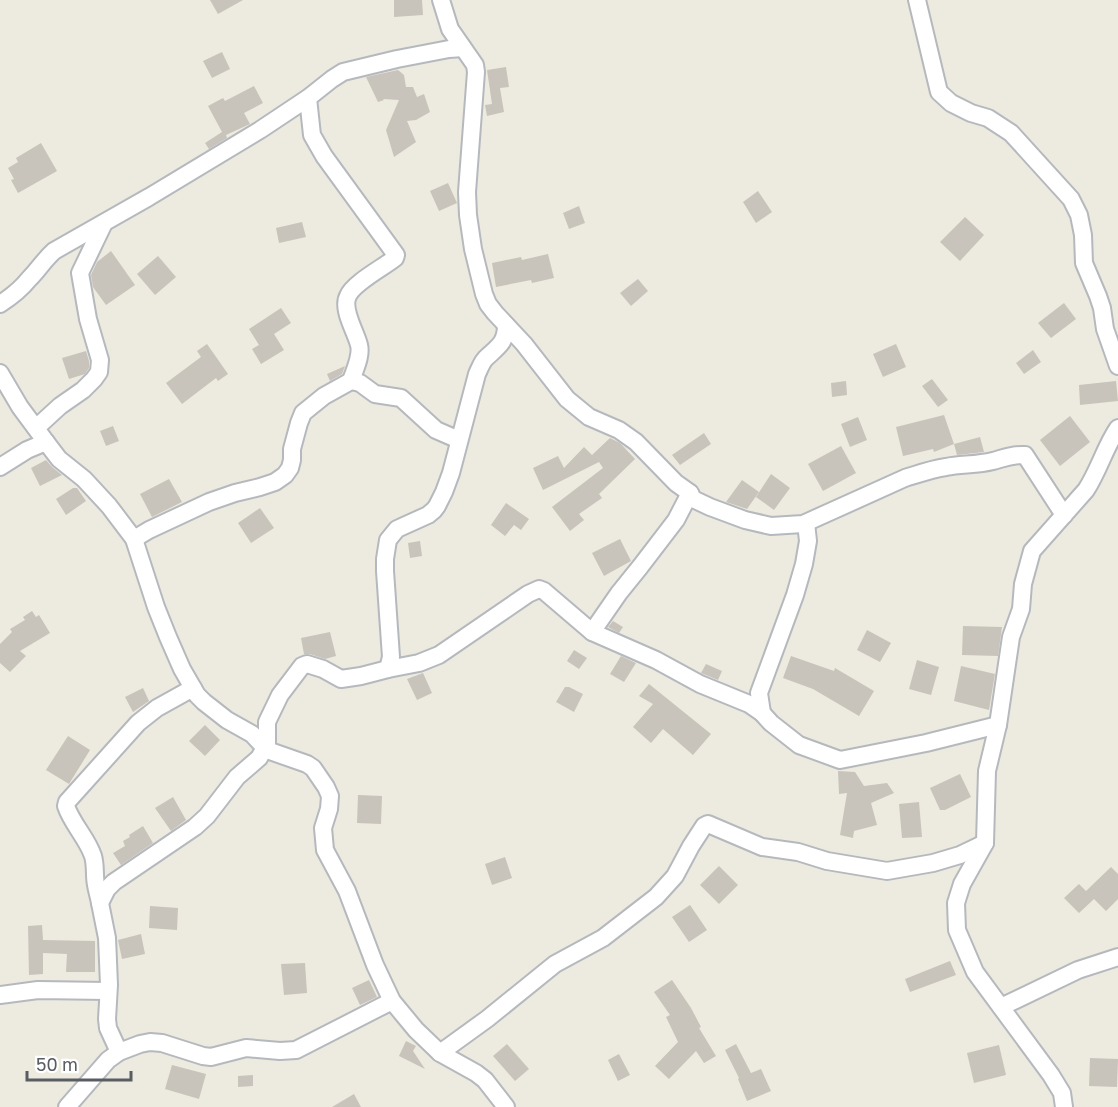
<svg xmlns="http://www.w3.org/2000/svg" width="1118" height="1107" font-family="'Golos Text',sans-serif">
	<rect width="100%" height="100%" fill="#edeadf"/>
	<!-- building -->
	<g fill="#c8c4bc">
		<polygon points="210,0 243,0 218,14"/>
		<polygon points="394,0 422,0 423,15 394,17"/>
		<polygon points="222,52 230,69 212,78 203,61"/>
		<polygon points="506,67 509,87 500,88 504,112 487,116 485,105 492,104 487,70"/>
		<polygon points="398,70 404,75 406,87 413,87 417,97 424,94 430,112 416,120 407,121 416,142 394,157 386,130 399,100 383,99 384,100 378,102 366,77"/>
		<polygon points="254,86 263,103 244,113 250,124 226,135 227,138 209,149 205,143 222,132 208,106 223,98 225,101"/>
		<polygon points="41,143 57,171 18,193 11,180 14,179 8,168 18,162 16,158"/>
		<polygon points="448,183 457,203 439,211 430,191"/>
		<polygon points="758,191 772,212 756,223 743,202"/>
		<polygon points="579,206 585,223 569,229 563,213"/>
		<polygon points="965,217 984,235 960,261 940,242"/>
		<polygon points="302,222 306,237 279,243 276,228"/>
		<polygon points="111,251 135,285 106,305 93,287 91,275 97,262"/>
		<polygon points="548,254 554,278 532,283 531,280 496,287 492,263 521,257 522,260"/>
		<polygon points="158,256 176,277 155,295 137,274"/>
		<polygon points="638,279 648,291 631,306 620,293"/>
		<polygon points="1064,303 1076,319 1051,338 1038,323"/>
		<polygon points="281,308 291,323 274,334 284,350 261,364 252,349 259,345 249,329"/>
		<polygon points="207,344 228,374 218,381 216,378 182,404 166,383 201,357 197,351"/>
		<polygon points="896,344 906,367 883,377 873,354"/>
		<polygon points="1033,350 1041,362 1024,374 1016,363"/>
		<polygon points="86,351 89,361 89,368 85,374 69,379 62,358"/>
		<polygon points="345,366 342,374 330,381 327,374"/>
		<polygon points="932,379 948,400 938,407 922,386"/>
		<polygon points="846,381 847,395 832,397 831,383"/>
		<polygon points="1116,381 1118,401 1080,405 1079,385"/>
		<polygon points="944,415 954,444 934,452 933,449 903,456 896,427"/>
		<polygon points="1070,416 1090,442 1060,466 1040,440"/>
		<polygon points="858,417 867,440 850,447 841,424"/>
		<polygon points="113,426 119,441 106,446 100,431"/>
		<polygon points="704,433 711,444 680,465 672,455"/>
		<polygon points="980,437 984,452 957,455 954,444"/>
		<polygon points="610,438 620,443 635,459 599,494 602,498 579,514 584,520 570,531 552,507 603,468 599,462 543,490 533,468 558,456 564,468 584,447 592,455"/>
		<polygon points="841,446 856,473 823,491 808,464"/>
		<polygon points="46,460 52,467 62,475 40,486 31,468"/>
		<polygon points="771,474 790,488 774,510 756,497"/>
		<polygon points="169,479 182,502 152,517 140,494"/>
		<polygon points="742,480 759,492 747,509 726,502"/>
		<polygon points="73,488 77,488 86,501 66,515 56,499"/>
		<polygon points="506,503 529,519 521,530 514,525 505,536 491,525"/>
		<polygon points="260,508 274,528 251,543 238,523"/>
		<polygon points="620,539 631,561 604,576 592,553"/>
		<polygon points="420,541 422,556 410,558 408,543"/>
		<polygon points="32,611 36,617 39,615 50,633 20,651 26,656 10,672 0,663 0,644 12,632 10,629 25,620 23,617"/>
		<polygon points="613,621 623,627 619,633 608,627"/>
		<polygon points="963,626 1002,627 998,656 962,655"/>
		<polygon points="867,630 891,643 880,662 857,650"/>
		<polygon points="330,632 336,656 325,659 310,654 304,654 301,638"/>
		<polygon points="574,650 587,658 579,669 567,661"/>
		<polygon points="621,656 636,663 624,682 610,674"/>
		<polygon points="791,656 834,671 835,668 874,691 859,716 813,689 783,678"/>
		<polygon points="917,660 939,667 931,695 909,689"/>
		<polygon points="706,664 722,671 718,680 701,673"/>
		<polygon points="961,666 995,674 989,710 954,701"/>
		<polygon points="423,673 432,693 417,700 407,679"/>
		<polygon points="649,684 711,734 693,755 663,729 651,743 633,727 653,704 639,696"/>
		<polygon points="565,687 569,687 583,694 574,712 556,702"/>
		<polygon points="143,688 149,701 133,712 125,697"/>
		<polygon points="205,725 220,740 205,756 189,741"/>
		<polygon points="68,736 90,750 69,784 46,770"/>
		<polygon points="838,771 855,772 864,786 887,783 894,793 871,803 877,825 854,831 853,838 840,835 847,793 839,794"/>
		<polygon points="960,774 971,797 945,810 940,810 930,788"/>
		<polygon points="358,795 382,796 381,824 357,823"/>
		<polygon points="173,797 186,820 171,831 155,808"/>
		<polygon points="919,802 922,837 902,838 899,804"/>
		<polygon points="143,826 153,843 121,865 113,853 125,846 123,841 130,837 129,835"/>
		<polygon points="505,857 512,878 492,885 485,864"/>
		<polygon points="719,866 738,885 719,904 700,885"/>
		<polygon points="1111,867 1118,874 1118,899 1106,911 1094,899 1079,913 1064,898 1079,884 1086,891"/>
		<polygon points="690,905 707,930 689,942 672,917"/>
		<polygon points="150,906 178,908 177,930 149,928"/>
		<polygon points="42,925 43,940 95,941 95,972 66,972 67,954 43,953 43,974 29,975 28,926"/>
		<polygon points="141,934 145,954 122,959 118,940"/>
		<polygon points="950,961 956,975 910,992 905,979"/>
		<polygon points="305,963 307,993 284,995 281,964"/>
		<polygon points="369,980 377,997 360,1005 352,988"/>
		<polygon points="672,980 691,1008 701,1027 699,1028 716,1056 704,1063 696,1051 669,1079 655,1066 678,1042 666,1017 670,1015 654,992"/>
		<polygon points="406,1041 416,1046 413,1051 425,1069 399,1056"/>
		<polygon points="507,1044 529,1069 515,1081 493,1056"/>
		<polygon points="736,1044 751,1073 761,1069 771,1091 747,1101 738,1079 739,1078 725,1050"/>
		<polygon points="999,1045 1006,1075 974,1083 967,1053"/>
		<polygon points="619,1054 630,1075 618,1081 608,1060"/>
		<polygon points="1090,1058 1118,1059 1117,1087 1089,1086"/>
		<polygon points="172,1065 206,1074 199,1099 165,1089"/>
		<polygon points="253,1075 253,1086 238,1087 238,1076"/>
		<polygon points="354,1094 361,1107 332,1107"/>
	</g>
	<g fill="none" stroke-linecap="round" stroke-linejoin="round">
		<!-- minor casing -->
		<g stroke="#b5b9be" stroke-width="20">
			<g id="minor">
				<path d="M441 0 450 29 475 65 476 72 467 192 468 215 473 249 484 294 488 304 495 313 524 344 567 399 589 417 619 430 636 442 676 483 690 493 693 499 710 507 745 520 771 526 803 524 905 478C918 474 932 469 946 467 961 464 977 465 993 461 1004 458 1013 454 1025 455L1064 515"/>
				<polyline points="917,0 939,92 951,103 971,113 988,118 1011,133 1071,199 1079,215 1083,235 1084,263 1098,296 1102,308 1105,329 1118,366"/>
				<path d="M308 98 312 135 324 156 396 255 395 258C384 267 353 283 348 296 341 309 356 332 359 345 362 356 354 371 351 381"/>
				<path d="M0 304C11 297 21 289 29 279 39 269 43 261 54 251L149 197 260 130 308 98 332 79 343 72 397 59 449 49 463 48"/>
				<polyline points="0,373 20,407 46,442 59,459 84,479 109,506 134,539 156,607 168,637 182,669 197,695 204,702 227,720 252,734 267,750 307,764 313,768 326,787 330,796 329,809 323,828 325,850 347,891 375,965 392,1001 416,1030 440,1053 476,1073 485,1080 506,1107"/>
				<polyline points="36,428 60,406 83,390 94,379 99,372 100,360 88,319 80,273 104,223"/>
				<polyline points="0,467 27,450 46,442"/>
				<polyline points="134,539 149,530 209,502 235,493 260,487 275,482 285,475 290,468 292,460 292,449 299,423 303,413 324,396 351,381 360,383 375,394 401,398 436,430 459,440"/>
				<polyline points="592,632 619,593 640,567 676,520 690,493"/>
				<path d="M388 669 391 657 385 571V559L388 540 397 529 428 515 434 510 437 506 444 492 451 473 477 374C480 368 482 361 487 357 499 346 506 342 506 325"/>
				<polyline points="762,713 759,693 795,595 804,564 808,541 806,523"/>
				<path d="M100 903C99 897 97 891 96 885 94 875 96 866 93 856 87 838 72 824 66 806L67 802 138 723 157 708 193 688"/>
				<polyline points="0,995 38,990 108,991"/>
				<polyline points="1001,1007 1078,970 1118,957"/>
				<polyline points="119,1052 108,1028 107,1019 109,985 108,961 107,938 100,903 107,889 114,882 195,827 207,816 237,777 259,758 263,751 267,750 267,722 280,695 302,666 307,664 323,669 341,679 361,676 388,669 419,663 439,655 528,594 539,589 544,591 592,632 656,660 700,684 749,704 762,713 771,723 799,745 840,760 926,743 998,725"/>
				<polyline points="440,1053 487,1019 555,964 603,938 656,897 675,876 691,846 704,826 708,824 762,847 798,852 827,861 887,871 933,863 960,855 985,843"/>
				<polyline points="67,1107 108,1060 119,1052 140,1044 150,1042 162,1043 203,1056 211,1057 246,1048 280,1051 296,1050 392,1001"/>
				<path d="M1064 1107 1062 1093 1051 1075 975 972 957 930 956 903 962 884 985 843 987 771 998 725 1011 637 1021 609 1023 584 1032 551 1086 490C1099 470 1105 447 1118 428"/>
			</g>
		</g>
		<!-- minor -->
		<use href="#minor" stroke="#fff" stroke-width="16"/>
	</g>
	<!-- scale -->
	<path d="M27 1071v9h104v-9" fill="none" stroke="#585d62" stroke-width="3"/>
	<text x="36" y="1071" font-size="18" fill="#585d62" stroke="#ffffff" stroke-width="4.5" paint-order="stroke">50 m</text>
</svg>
